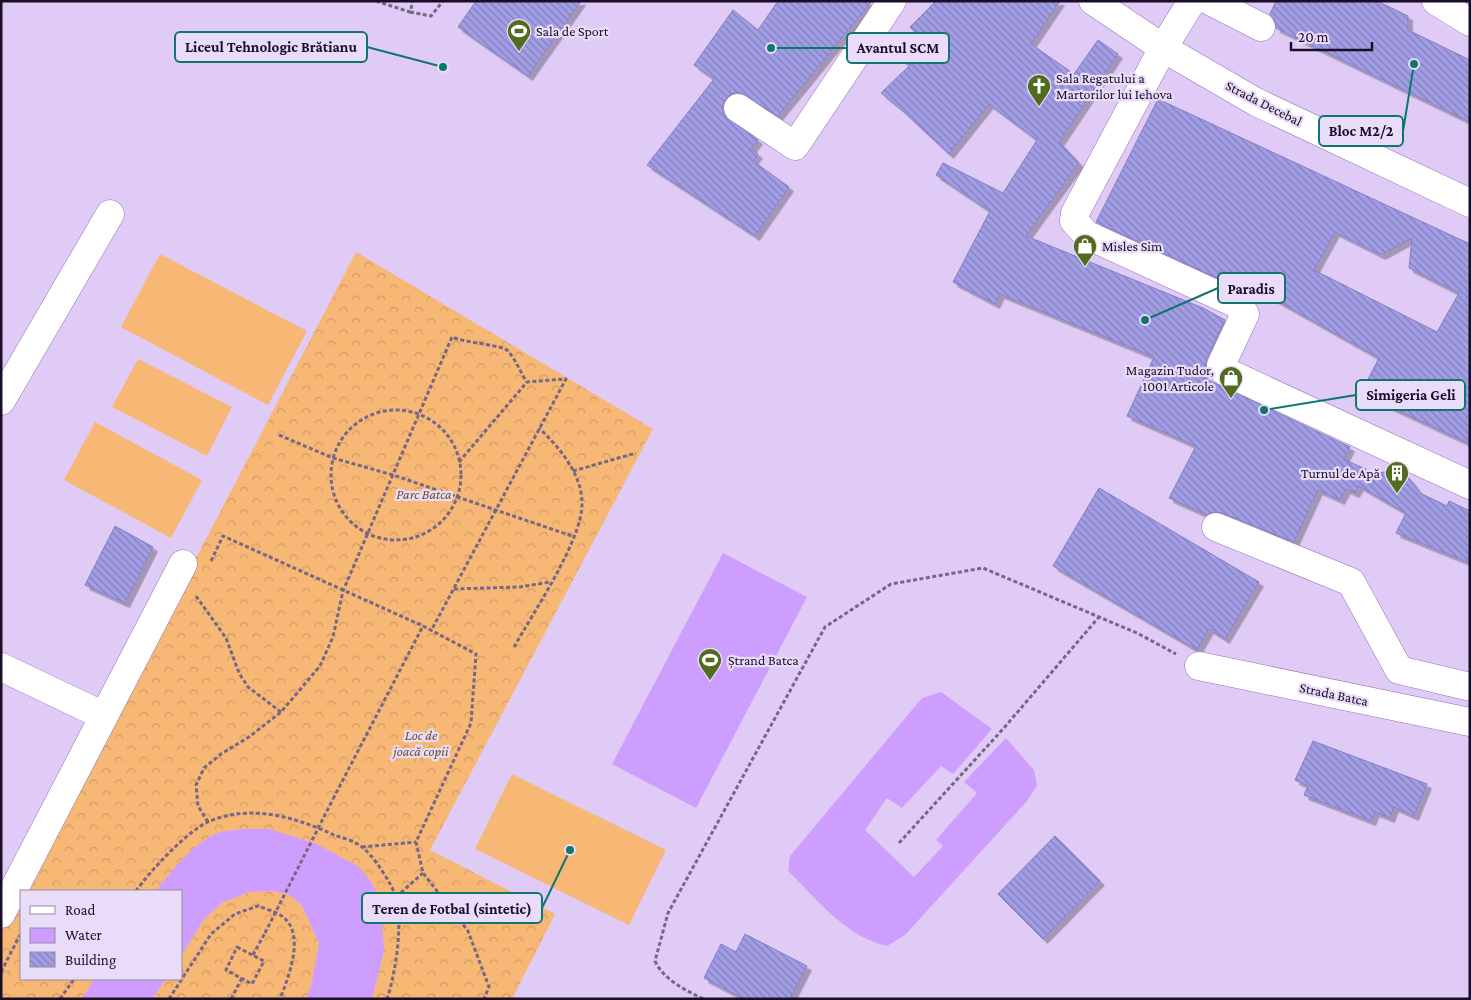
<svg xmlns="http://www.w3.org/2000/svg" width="1471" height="1000" font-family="'Crimson Pro',serif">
	<defs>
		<pattern id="forest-crowns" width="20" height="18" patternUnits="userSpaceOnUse" patternTransform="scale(1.25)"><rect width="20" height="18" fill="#f7b775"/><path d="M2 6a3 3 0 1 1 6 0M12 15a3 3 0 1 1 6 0" fill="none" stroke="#d39c65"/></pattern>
		<pattern id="building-back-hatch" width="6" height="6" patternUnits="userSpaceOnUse" patternTransform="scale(1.25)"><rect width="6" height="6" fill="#a29ee6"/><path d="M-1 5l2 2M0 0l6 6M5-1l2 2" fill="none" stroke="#837fba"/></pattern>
		<filter id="shadow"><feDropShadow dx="4.5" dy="4.5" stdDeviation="0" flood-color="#0004"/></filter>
	</defs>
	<rect width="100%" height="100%" fill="#dfcbf6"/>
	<!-- grass -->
	<g fill="#f7b775">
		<polygon points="160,254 307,331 268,405 121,327"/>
		<polygon points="138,359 232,407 207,456 112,407"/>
		<polygon points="95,422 202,480 171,538 64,480"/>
		<polygon points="512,774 666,850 629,925 475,849"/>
	</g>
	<!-- forest -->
	<g fill="url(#forest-crowns)">
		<polygon points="356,252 653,429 430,850 555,914 512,999 372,999 384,951 336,856 317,844 297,838 212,835 189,854 156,891 22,891"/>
		<polygon points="271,891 288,894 301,904 319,943 311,986 306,999 152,999 166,979 181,979 181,956 204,919 222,903 249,892"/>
		<polygon points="21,893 21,979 95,979 81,999 1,999 1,932"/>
	</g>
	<!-- water -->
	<g fill="#ce9eff">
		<polygon points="723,553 807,597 696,808 612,764"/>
		<path d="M941 692 992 729 953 774 941 766 902 808 887 798 865 830 914 877 943 846 936 840 977 793 964 782 1006 738 1034 770 1037 786 1027 801 905 935 887 946C846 937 817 899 788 871L790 856 922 698Z"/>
		<path d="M269 829 317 844 359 867 372 883 381 902 384 951 372 999H306L311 986 319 943 301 904 288 894 271 891 249 892 222 903 204 919 181 956V891H156C170 872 190 848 211 836 225 828 253 829 269 829Z"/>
		<polygon points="95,979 166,979 152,999 81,999"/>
	</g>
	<!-- building -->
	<g fill="url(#building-back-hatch)" stroke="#837ec3" fill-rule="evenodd" filter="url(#shadow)">
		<polygon points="476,1 581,1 528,76 458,27"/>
		<polygon points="778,1 872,1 778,116 739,92 731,94 725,100 722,107 724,115 758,140 751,149 758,154 753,161 789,187 755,236 647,165 714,79 694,65 733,10 758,30"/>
		<polygon points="936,1 1060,1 1031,44 1074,74 1098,40 1118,54 1059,142 1079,163 1026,236 1203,308 1225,320 1207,358 1202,377 1350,447 1344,459 1367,470 1363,476 1395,470 1409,478 1420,493 1447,506 1449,501 1470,511 1470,563 1396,533 1406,513 1359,486 1355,493 1346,489 1340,500 1318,490 1294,542 1222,513 1214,512 1207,515 1169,498 1196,446 1127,416 1154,357 1000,294 995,304 953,282 990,211 936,175 943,163 1003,193 1037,140 989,104 949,154 901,109 881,93 910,65 901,59 921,39 910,27"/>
		<polygon points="1276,1 1377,1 1408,16 1408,30 1470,60 1470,122 1276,28 1274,19 1270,14"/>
		<path d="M1158 99 1470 244V444L1361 393 1379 358 1221 269 1217 278 1096 222ZM1335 232 1381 255 1412 238 1409 268 1459 293 1437 332 1314 270Z"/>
		<polygon points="1099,488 1259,582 1225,639 1209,629 1197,650 1053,566"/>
		<polygon points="115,526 153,547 125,603 85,585"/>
		<polygon points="1313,741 1427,784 1414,816 1394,807 1390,818 1375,812 1371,821 1304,795 1308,786 1295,780"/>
		<polygon points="1055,836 1100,881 1043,939 998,894"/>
		<polygon points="745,934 807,966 790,999 744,999 704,978 721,944 736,952"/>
	</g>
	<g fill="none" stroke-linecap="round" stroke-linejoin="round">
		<!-- minor casing -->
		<g stroke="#9574b6" stroke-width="29">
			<g id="minor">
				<polyline points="1093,1 1163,48 1256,102 1470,203"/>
				<polyline points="1192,1 1163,48 1075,213 1074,221 1087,235 1237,304 1245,314 1221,365 1224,371 1470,485"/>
				<polyline points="1210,1 1261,27"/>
				<polyline points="1436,1 1470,22"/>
				<polyline points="738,108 795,146 892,1"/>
				<polyline points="1,401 110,214"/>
				<polyline points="1216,527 1351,582 1399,670 1470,687"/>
				<polyline points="1199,666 1470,722"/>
				<polyline points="1,667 104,716"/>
				<polyline points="1,914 183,564"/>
			</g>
		</g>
		<!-- path -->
		<g stroke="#766687" stroke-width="3" stroke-dasharray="4 2.5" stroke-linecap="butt">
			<polyline points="376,1 410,12 413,1"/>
			<polyline points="410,12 431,16 443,1"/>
			<circle cx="396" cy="475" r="65"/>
			<polyline points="279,435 333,458 393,475 575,537"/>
			<polyline points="459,462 527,382"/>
			<polyline points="573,471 636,453"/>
			<polyline points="211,561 223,536 423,626 476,654 471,723 416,842 423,873 468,931 489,987 484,999"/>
			<polyline points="454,589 520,587 550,582"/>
			<polyline points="196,596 226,638 239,673 248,687 281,712"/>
			<path d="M514 647C533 613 583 539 582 503 582 474 559 447 539 428"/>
			<polyline points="333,799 423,626"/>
			<path d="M208 822 198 806 196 785 204 768 221 754 249 737 281 712 320 666 333 637 343 591 452 337C466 343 503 345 508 351 516 360 520 372 527 382L566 379 431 631"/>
			<polyline points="899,843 1003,729 1099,617"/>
			<polyline points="362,847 416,842"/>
			<path d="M136 891C150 871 188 830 210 821 252 804 295 817 334 835 343 838 355 841 362 847 373 855 392 884 396 897 403 924 396 972 387 999"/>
			<polyline points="396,897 423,873"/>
			<polygon points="237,947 264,961 252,984 226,970"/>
			<polyline points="253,955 265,933"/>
			<polyline points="1,972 20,935"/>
			<polyline points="60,999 74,979"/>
			<path d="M169 999 211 934 235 914 258 906C266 909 277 912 283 917 306 935 288 978 280 999"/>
			<polyline points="231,999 242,978"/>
			<path d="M703 999C684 989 664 980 655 961L668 913 825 627 891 584 983 568 1137 633 1176 654"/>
		</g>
		<!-- minor -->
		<use href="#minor" stroke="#fff" stroke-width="28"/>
		<!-- path-bridge -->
		<polyline stroke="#766687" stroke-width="3" stroke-dasharray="4 2.5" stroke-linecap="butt" points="265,933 333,799"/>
	</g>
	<!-- icons -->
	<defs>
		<g id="stadium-pin" transform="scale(1.25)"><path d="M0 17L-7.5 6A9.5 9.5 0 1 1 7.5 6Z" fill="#526c1f" stroke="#e9dcf9"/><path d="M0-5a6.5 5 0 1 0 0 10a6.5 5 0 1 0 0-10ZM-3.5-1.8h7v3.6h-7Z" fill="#fff"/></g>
		<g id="church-pin" transform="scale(1.25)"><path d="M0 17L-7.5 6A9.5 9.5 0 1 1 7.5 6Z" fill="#526c1f" stroke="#e9dcf9"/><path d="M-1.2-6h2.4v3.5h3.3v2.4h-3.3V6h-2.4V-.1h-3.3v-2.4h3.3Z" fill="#fff"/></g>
		<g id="shop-pin" transform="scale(1.25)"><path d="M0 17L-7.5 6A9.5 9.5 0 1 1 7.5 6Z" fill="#526c1f" stroke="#e9dcf9"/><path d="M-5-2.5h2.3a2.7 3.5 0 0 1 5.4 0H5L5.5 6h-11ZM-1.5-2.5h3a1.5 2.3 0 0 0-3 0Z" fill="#fff"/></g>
		<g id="building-pin" transform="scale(1.25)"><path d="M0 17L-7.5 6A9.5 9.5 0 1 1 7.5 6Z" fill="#526c1f" stroke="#e9dcf9"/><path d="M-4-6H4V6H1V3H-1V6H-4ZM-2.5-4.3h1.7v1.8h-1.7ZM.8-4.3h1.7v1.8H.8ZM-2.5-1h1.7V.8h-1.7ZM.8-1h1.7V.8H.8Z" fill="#fff"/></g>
	</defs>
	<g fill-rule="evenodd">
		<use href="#stadium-pin" x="519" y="31"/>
		<use href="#church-pin" x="1039" y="86"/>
		<use href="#shop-pin" x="1085" y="246"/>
		<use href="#shop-pin" x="1231" y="378"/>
		<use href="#building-pin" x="1397" y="473"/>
		<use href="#stadium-pin" x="710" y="660"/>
	</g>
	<g text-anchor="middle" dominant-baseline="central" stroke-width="4.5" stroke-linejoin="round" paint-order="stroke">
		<!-- poi labels -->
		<g font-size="14" fill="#1a0d26" stroke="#e9dcf9" text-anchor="start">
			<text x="536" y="31">Sala de Sport</text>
			<text x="1056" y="78">Sala Regatului a<tspan x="1056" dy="16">Martorilor lui Iehova</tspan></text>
			<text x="1102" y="246">Misles Sim</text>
			<text x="1214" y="370" text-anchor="end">Magazin Tudor,<tspan x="1214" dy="16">1001 Articole</tspan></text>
			<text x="1380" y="473" text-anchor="end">Turnul de Apă</text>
			<text x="728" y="660">Ștrand Batca</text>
		</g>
		<!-- street labels -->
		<g font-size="14" fill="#1a0d26" stroke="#e9dcf9">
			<text transform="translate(1264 103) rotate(27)">Strada Decebal</text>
			<text transform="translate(1334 694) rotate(12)">Strada Batca</text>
		</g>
		<!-- park labels -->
		<g font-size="14" font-style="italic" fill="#72502b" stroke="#e9dcf9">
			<text x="424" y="494">Parc Batca</text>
			<text x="421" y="735">Loc de<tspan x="421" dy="16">joacă copii</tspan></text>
		</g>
	</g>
	<!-- callouts -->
	<path fill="none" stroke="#0f766e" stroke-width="2" d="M443 67L367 47M771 48L847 48M1414 64L1403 131M1145 320L1218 288M1264 410L1356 395M570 850L542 908"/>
	<g fill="#0f766e" stroke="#e9dcf9" stroke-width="2">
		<circle cx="443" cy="67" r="5"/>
		<circle cx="771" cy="48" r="5"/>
		<circle cx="1414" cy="64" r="5"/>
		<circle cx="1145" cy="320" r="5"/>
		<circle cx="1264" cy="410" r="5"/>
		<circle cx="570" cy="850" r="5"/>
	</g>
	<g fill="#e9dcf9" stroke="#0f766e" stroke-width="2">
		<rect x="175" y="32" width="192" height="30" rx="5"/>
		<rect x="847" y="33" width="102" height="30" rx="5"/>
		<rect x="1319" y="116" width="84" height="30" rx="5"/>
		<rect x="1218" y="273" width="67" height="30" rx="5"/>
		<rect x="1356" y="380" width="109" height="30" rx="5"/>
		<rect x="362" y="893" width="180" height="30" rx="5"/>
	</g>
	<g font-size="15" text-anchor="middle" font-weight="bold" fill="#1a0d26">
		<text x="271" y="52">Liceul Tehnologic Brătianu</text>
		<text x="898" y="53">Avantul SCM</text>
		<text x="1361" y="136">Bloc M2/2</text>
		<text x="1251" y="294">Paradis</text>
		<text x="1411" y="400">Simigeria Geli</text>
		<text x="452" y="914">Teren de Fotbal (sintetic)</text>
	</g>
	<!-- border -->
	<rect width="1471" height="1000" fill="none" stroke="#1a0d26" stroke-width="5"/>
	<!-- legend -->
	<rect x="20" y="890" width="162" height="90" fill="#e9dcf9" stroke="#9689a5"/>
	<rect x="30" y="906" width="25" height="8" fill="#ffffff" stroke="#9689a5"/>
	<text x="65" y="915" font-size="15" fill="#1a0d26">Road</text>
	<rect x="30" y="928" width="25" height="15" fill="#ce9eff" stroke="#9689a5"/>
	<text x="65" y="940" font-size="15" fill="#1a0d26">Water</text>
	<rect x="30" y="952" width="25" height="15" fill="url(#building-back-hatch)" stroke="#9689a5"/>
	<text x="65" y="965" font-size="15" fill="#1a0d26">Building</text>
	<!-- scale -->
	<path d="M1291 42v8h81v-8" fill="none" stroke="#1a0d26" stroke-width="2.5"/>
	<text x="1298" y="42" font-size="15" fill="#1a0d26" stroke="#e9dcf9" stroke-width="4" paint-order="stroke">20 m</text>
</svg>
